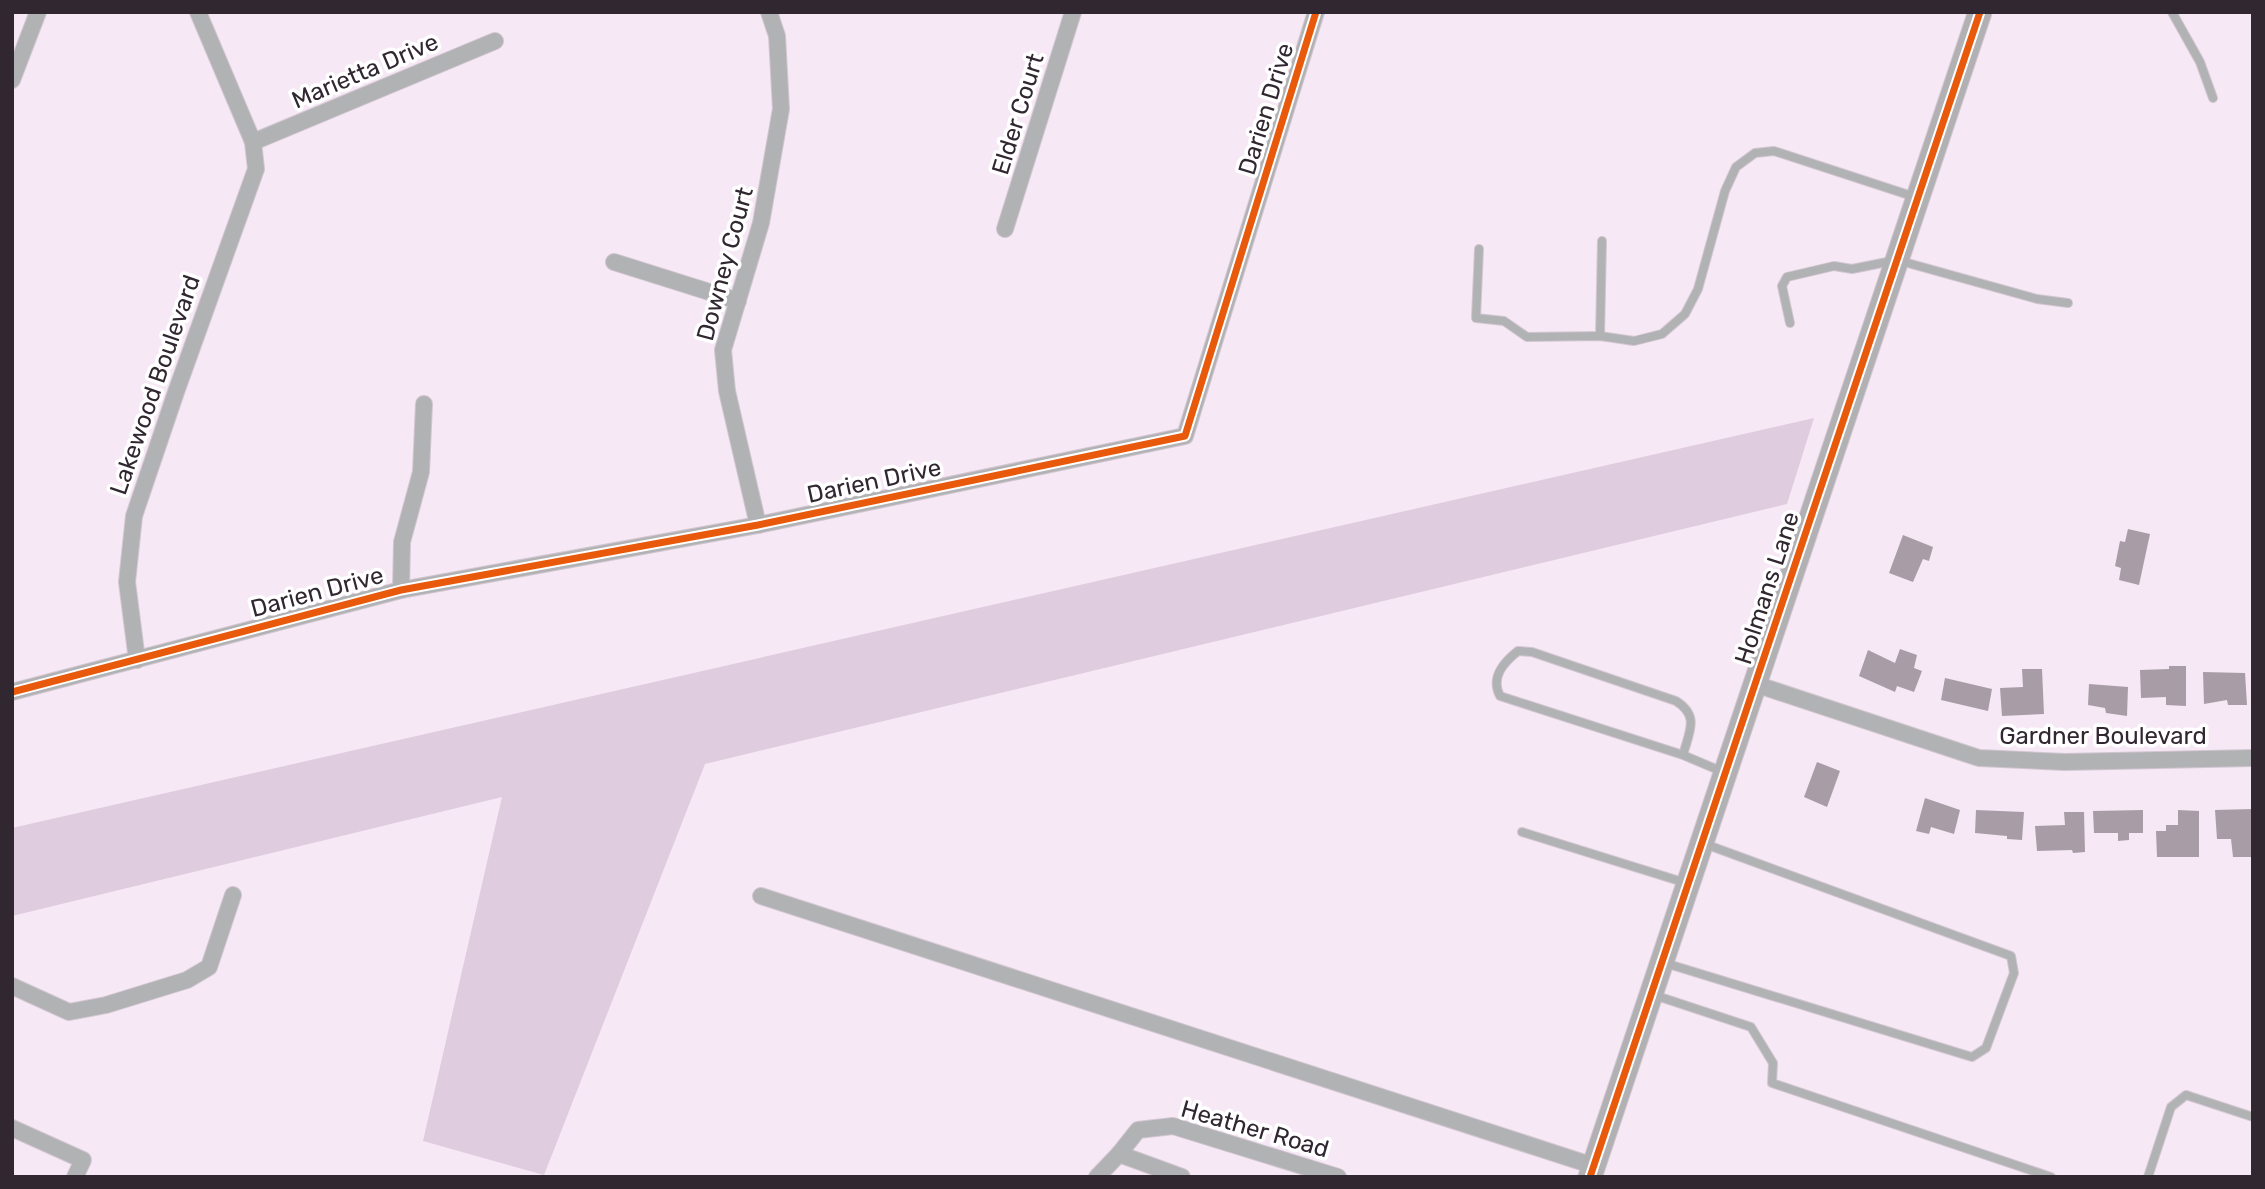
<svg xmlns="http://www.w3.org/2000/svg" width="2265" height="1189" font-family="Rubik,sans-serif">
	<rect width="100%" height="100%" fill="#f6e8f5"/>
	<!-- green -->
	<polygon fill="#dfccde" points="1814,418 1787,504 705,764 544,1175 423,1141 502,797 12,916 12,828"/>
	<!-- building -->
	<g fill="#a89da7">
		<polygon points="2128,529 2150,534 2139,585 2119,580 2121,568 2115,566 2120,541 2125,542"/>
		<polygon points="1903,535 1933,547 1929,561 1923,559 1913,582 1889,573"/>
		<polygon points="1900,649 1917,655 1914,668 1922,671 1914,692 1897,686 1895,692 1859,676 1868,650 1895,663"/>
		<polygon points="2169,666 2186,666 2186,706 2166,705 2166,697 2141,698 2140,670 2169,669"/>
		<polygon points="2022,669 2042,669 2044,714 2002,716 2000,688 2023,687"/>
		<polygon points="2203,672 2245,673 2247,705 2228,705 2227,700 2204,704"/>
		<polygon points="1945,678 1992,689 1988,711 1941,700"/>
		<polygon points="2089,684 2128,687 2127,716 2106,713 2105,708 2088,705"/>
		<polygon points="1817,762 1840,771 1827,807 1804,797"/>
		<polygon points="1925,798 1960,810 1954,834 1931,827 1929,834 1916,831"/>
		<polygon points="2253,809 2252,857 2233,857 2231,839 2217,839 2215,810"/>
		<polygon points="1976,810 2024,812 2022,840 2007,839 2007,836 1975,833"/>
		<polygon points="2143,810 2143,833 2129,833 2129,840 2118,841 2118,833 2094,833 2093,811"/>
		<polygon points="2178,810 2199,811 2199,857 2157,857 2156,831 2166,831 2166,825 2178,825"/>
		<polygon points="2064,812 2084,812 2085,852 2073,853 2072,850 2037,851 2035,826 2065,825"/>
	</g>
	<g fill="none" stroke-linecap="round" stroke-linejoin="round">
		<!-- service casing -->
		<g stroke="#d2c6d1" stroke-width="10">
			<g id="service">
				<polyline points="2172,12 2200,62 2213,98"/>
				<polyline points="1479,249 1476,318 1504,321 1527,337 1600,336 1634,341 1662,334 1685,314 1698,289 1725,191 1736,167 1755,153 1774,151 1915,197"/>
				<polyline points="1790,323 1782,286 1787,277 1834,266 1852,269 1897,260 2037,299 2068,303"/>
				<polyline points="1600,336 1602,241"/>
				<path d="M1683 755C1689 732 1700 716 1676 701L1532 652 1518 651C1504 662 1490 677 1500 696L1683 755 1723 772"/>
				<polyline points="1522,832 1686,883"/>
				<polyline points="1665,963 1972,1057 1986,1048 2014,973 2011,956 1705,844"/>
				<polyline points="1654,995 1751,1027 1773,1063 1772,1083 2051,1177"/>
				<polyline points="2148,1177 2171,1107 2186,1095 2253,1117"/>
			</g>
		</g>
		<!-- minor casing -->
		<g stroke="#d2c6d1" stroke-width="18">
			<g id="minor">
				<polyline points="12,80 38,12"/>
				<polyline points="253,142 495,41"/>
				<polyline points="1005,229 1073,12"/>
				<polyline points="614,262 738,301"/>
				<polyline points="758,525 727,391 723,350 761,223 781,109 777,36 769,12"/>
				<polyline points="401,590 402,542 421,472 424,404"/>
				<polyline points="137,660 127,582 134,516 176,392 256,169 253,142 198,12"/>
				<polyline points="1755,684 1979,758 2065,762 2253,758"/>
				<polyline points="12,692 401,590 758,525 1185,436 1316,12"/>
				<polyline points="761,896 1594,1166"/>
				<polyline points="12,986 69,1012 106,1005 187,980 209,967 233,895"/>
				<polyline points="12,1128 83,1160 75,1177"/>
				<polyline points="1119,1154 1182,1177"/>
				<polyline points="1097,1177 1119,1154 1138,1130 1173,1126 1338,1177"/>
			</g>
		</g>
		<!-- secondary casing -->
		<g stroke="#d2c6d1" stroke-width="25">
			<polyline id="secondary" points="1590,1177 1980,12"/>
		</g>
		<!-- service -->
		<use href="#service" stroke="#b1b2b4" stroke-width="8"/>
		<!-- minor -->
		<use href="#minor" stroke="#b1b2b4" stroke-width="16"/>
		<!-- secondary -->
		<use href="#secondary" stroke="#b1b1b4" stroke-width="23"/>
		<!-- cycleway casing -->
		<g stroke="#fff" stroke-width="11">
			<g id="cycleway">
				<polyline points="12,692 401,590 758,525 1185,436 1316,12"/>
				<polyline points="1590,1177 1980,12"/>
			</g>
		</g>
		<!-- cycleway -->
		<use href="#cycleway" stroke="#e8590c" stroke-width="7"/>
	</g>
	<g text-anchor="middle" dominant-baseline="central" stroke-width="7" stroke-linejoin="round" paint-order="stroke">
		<!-- street labels -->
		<g font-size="24" fill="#312730" stroke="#fff">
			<text transform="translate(365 71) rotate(-23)">Marietta Drive</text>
			<text transform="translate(1266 109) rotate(-73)">Darien Drive</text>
			<text transform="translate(1018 114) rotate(-73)">Elder Court</text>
			<text transform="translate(725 264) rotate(-75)">Downey Court</text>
			<text transform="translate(155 385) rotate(-71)">Lakewood Boulevard</text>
			<text transform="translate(874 481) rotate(-12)">Darien Drive</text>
			<text transform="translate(1767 588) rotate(-72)">Holmans Lane</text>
			<text transform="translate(317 592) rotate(-15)">Darien Drive</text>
			<text x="2103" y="736">Gardner Boulevard</text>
			<text transform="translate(1255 1129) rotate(16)">Heather Road</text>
		</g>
	</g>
	<!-- border -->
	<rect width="2265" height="1189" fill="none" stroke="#312730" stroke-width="28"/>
</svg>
